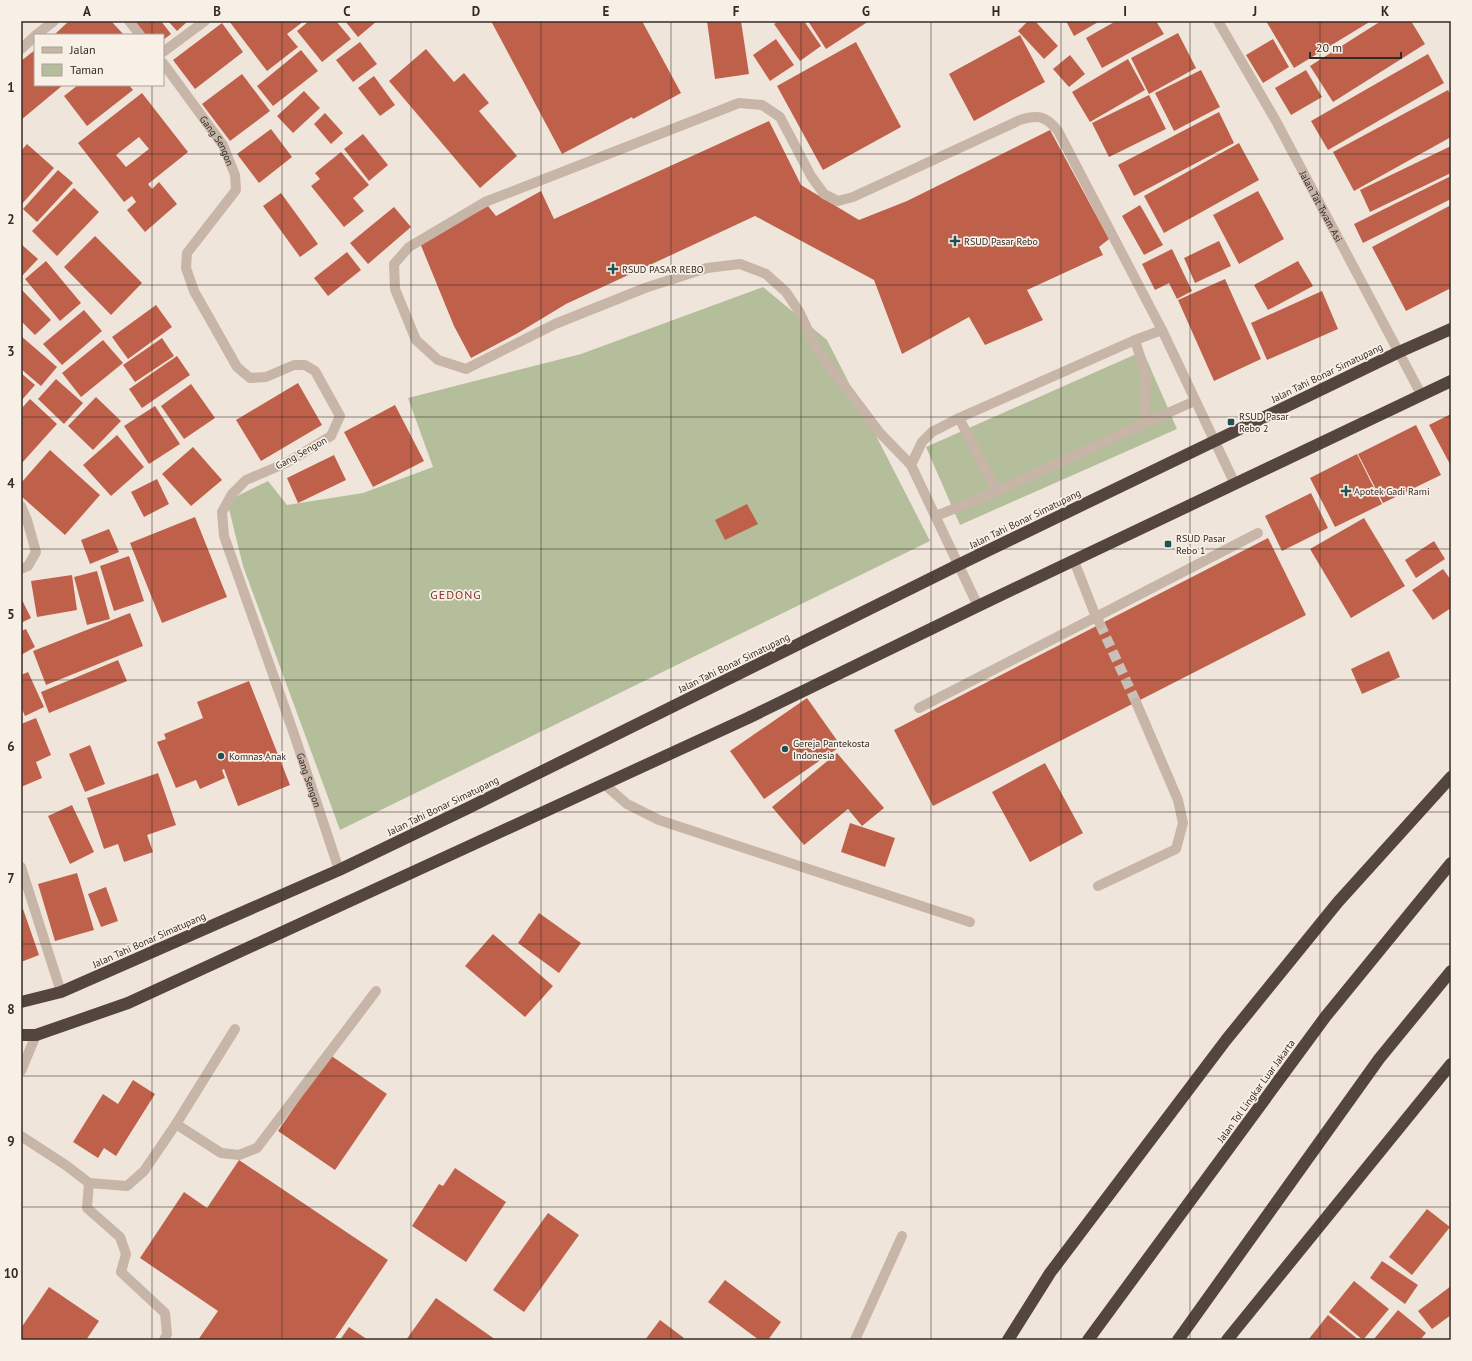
<svg xmlns="http://www.w3.org/2000/svg" width="1472" height="1361" font-family="'PT Sans',sans-serif">
	<rect width="100%" height="100%" fill="#f0e5db"/>
	<!-- green -->
	<g fill="#b4be9b">
		<polygon points="763,287 827,340 930,541 340,830 243,566 227,501 268,481 287,505 363,493 433,467 408,398 581,354"/>
		<polygon points="1143,351 1177,429 960,525 926,447"/>
	</g>
	<!-- building -->
	<g fill="#bf614a" fill-rule="evenodd">
		<polygon points="69,21 111,21 124,35 54,35"/>
		<polygon points="136,21 161,21 171,34 163,40 163,35 146,35 135,22"/>
		<polygon points="168,21 188,21 177,31"/>
		<polygon points="229,21 304,21 287,34 298,47 267,71"/>
		<polygon points="309,21 336,21 351,39 322,62 297,31"/>
		<polygon points="345,21 377,21 358,37"/>
		<polygon points="491,21 642,21 681,93 633,119 632,117 562,154"/>
		<polygon points="707,21 741,21 749,74 715,79"/>
		<polygon points="779,21 804,21 821,46 800,61 774,24"/>
		<polygon points="808,21 869,21 826,49"/>
		<polygon points="1028,21 1035,21 1058,46 1044,59 1018,31"/>
		<polygon points="1066,21 1100,21 1074,36"/>
		<polygon points="1116,21 1156,21 1164,34 1102,68 1086,38"/>
		<polygon points="1266,21 1371,21 1294,68"/>
		<polygon points="1381,21 1411,21 1425,44 1333,102 1310,66"/>
		<polygon points="222,23 243,52 195,89 173,60"/>
		<polygon points="1178,33 1196,68 1149,94 1131,58"/>
		<polygon points="1020,35 1045,82 974,121 949,74"/>
		<polygon points="776,39 794,65 770,81 753,55"/>
		<polygon points="1273,39 1289,67 1263,83 1246,55"/>
		<polygon points="360,42 377,64 353,82 336,60"/>
		<polygon points="856,42 901,127 823,170 777,86"/>
		<polygon points="426,49 454,82 464,73 489,103 479,111 517,156 480,188 389,81"/>
		<polygon points="35,50 35,85 63,85 21,120 21,61"/>
		<polygon points="301,50 318,71 273,106 257,86"/>
		<polygon points="1428,54 1444,83 1328,150 1311,121"/>
		<polygon points="1070,55 1085,74 1069,87 1053,69"/>
		<polygon points="1128,59 1145,90 1090,122 1072,92"/>
		<polygon points="1201,70 1220,107 1174,131 1155,93"/>
		<polygon points="1306,70 1322,97 1291,115 1275,88"/>
		<polygon points="242,74 270,111 230,141 202,104"/>
		<polygon points="374,76 395,105 380,116 358,88"/>
		<polygon points="78,85 129,85 133,90 87,126 64,96"/>
		<polygon points="1448,90 1451,96 1451,137 1354,191 1333,152"/>
		<polygon points="304,91 320,108 293,133 277,116"/>
		<path d="M142 93 188 152 148 184 152 189 159 182 177 204 145 232 127 210 136 202 132 196 124 202 78 143ZM139 137 149 149 126 167 116 155Z"/>
		<polygon points="1149,95 1166,129 1109,157 1092,123"/>
		<polygon points="1219,112 1234,143 1134,196 1118,165"/>
		<polygon points="325,113 343,133 331,144 314,124"/>
		<polygon points="769,121 801,185 859,220 907,201 1050,130 1109,239 1099,247 1103,255 1027,290 1043,320 985,345 969,317 902,354 874,280 755,216 566,304 518,333 471,358 454,326 420,243 488,206 496,216 541,191 554,219"/>
		<polygon points="271,129 292,157 259,183 237,154"/>
		<polygon points="363,134 388,165 369,181 344,149"/>
		<polygon points="1239,143 1259,180 1164,233 1144,196"/>
		<polygon points="27,144 54,168 21,205 21,151"/>
		<polygon points="1451,146 1451,173 1370,212 1360,190"/>
		<polygon points="341,152 369,185 353,198 364,211 344,227 311,186 320,179 315,173"/>
		<polygon points="58,170 73,183 37,222 23,209"/>
		<polygon points="1451,176 1451,199 1363,243 1354,224"/>
		<polygon points="74,188 99,212 57,256 32,231"/>
		<polygon points="1258,191 1284,239 1239,264 1213,215"/>
		<polygon points="281,193 318,244 300,257 263,206"/>
		<polygon points="1140,205 1163,245 1144,255 1122,216"/>
		<polygon points="1451,205 1451,288 1406,311 1372,247"/>
		<polygon points="394,207 411,227 368,264 350,243"/>
		<polygon points="95,236 142,283 111,315 64,267"/>
		<polygon points="1219,241 1231,266 1195,283 1184,258"/>
		<polygon points="21,244 38,259 21,277"/>
		<polygon points="1172,249 1192,291 1177,299 1169,283 1155,290 1142,264"/>
		<polygon points="347,252 361,270 328,296 314,278"/>
		<polygon points="46,261 81,303 60,321 25,279"/>
		<polygon points="1298,261 1313,286 1268,310 1254,285"/>
		<polygon points="1225,279 1261,359 1214,381 1178,300"/>
		<polygon points="21,289 51,320 35,335 21,321"/>
		<polygon points="1322,291 1338,329 1267,360 1251,323"/>
		<polygon points="156,305 172,327 128,359 112,337"/>
		<polygon points="84,310 102,331 62,365 43,344"/>
		<polygon points="21,336 57,367 41,386 21,369"/>
		<polygon points="162,338 174,356 135,382 123,365"/>
		<polygon points="103,340 123,363 81,397 62,373"/>
		<polygon points="177,356 190,375 142,408 129,389"/>
		<polygon points="21,373 35,385 21,401"/>
		<polygon points="56,379 83,403 64,424 38,399"/>
		<polygon points="298,383 322,425 261,461 236,420"/>
		<polygon points="191,384 215,418 184,439 161,406"/>
		<polygon points="96,397 121,421 93,450 68,426"/>
		<polygon points="30,399 57,424 21,464 21,409"/>
		<polygon points="395,405 424,461 373,487 344,432"/>
		<polygon points="155,406 180,444 149,464 124,426"/>
		<polygon points="1451,414 1451,466 1429,425"/>
		<polygon points="1416,425 1441,475 1383,503 1358,454"/>
		<polygon points="117,435 144,467 111,496 83,465"/>
		<polygon points="193,447 222,480 191,506 162,474"/>
		<polygon points="50,450 100,495 65,535 21,496 21,483"/>
		<polygon points="1357,454 1382,504 1335,527 1310,478"/>
		<polygon points="334,455 346,480 298,503 287,478"/>
		<polygon points="157,479 169,504 144,517 131,492"/>
		<polygon points="1311,493 1328,528 1282,551 1265,516"/>
		<polygon points="747,504 758,524 725,540 715,520"/>
		<polygon points="195,517 227,597 162,623 130,543"/>
		<polygon points="1364,518 1405,586 1351,618 1310,549"/>
		<polygon points="109,529 119,552 90,564 81,540"/>
		<polygon points="1268,538 1306,615 933,806 894,730"/>
		<polygon points="1434,541 1445,559 1416,578 1405,560"/>
		<polygon points="129,556 144,601 114,611 100,566"/>
		<polygon points="1443,569 1451,580 1451,608 1433,620 1412,590"/>
		<polygon points="97,571 110,619 87,625 74,577"/>
		<polygon points="72,575 77,610 37,617 31,581"/>
		<polygon points="21,598 31,618 21,623"/>
		<polygon points="130,613 143,646 46,685 33,651"/>
		<polygon points="26,629 35,647 21,655 21,631"/>
		<polygon points="1389,651 1400,677 1362,694 1351,669"/>
		<polygon points="118,660 127,681 49,713 41,692"/>
		<polygon points="28,672 44,707 25,716 21,707 21,675"/>
		<polygon points="249,681 290,785 238,806 224,769 222,770 225,778 200,789 196,780 176,788 157,742 166,739 164,734 203,718 197,702"/>
		<polygon points="807,698 841,746 764,799 730,751"/>
		<polygon points="36,718 51,755 36,762 42,778 21,787 21,724"/>
		<polygon points="90,745 105,784 85,792 69,754"/>
		<polygon points="837,753 884,808 862,826 848,809 804,845 772,807"/>
		<polygon points="1045,763 1083,833 1030,862 992,792"/>
		<polygon points="158,773 176,825 147,835 153,852 124,862 118,844 104,849 87,798"/>
		<polygon points="72,805 94,852 70,864 48,816"/>
		<polygon points="850,823 895,838 885,867 841,852"/>
		<polygon points="77,873 94,930 55,941 38,884"/>
		<polygon points="106,887 118,921 101,927 88,894"/>
		<polygon points="23,909 39,955 21,962 21,910"/>
		<polygon points="539,913 581,943 559,973 518,943"/>
		<polygon points="493,934 553,986 525,1017 465,966"/>
		<polygon points="330,1055 387,1094 335,1170 278,1131"/>
		<polygon points="133,1080 155,1094 116,1156 104,1148 98,1158 73,1142 103,1094 118,1104"/>
		<polygon points="239,1160 388,1260 334,1340 198,1340 218,1311 140,1258 184,1192 207,1208"/>
		<polygon points="455,1168 506,1202 466,1262 412,1226 439,1184 443,1186"/>
		<polygon points="1427,1209 1450,1227 1412,1275 1389,1257"/>
		<polygon points="548,1213 579,1235 524,1312 493,1290"/>
		<polygon points="1382,1261 1418,1285 1405,1304 1370,1278"/>
		<polygon points="725,1280 781,1322 768,1340 759,1340 708,1302"/>
		<polygon points="1354,1281 1389,1309 1363,1340 1329,1312"/>
		<polygon points="1451,1286 1451,1315 1432,1329 1418,1311"/>
		<polygon points="49,1287 99,1321 86,1340 21,1340 21,1328"/>
		<polygon points="436,1298 496,1340 406,1340"/>
		<polygon points="1398,1310 1426,1333 1420,1340 1374,1339"/>
		<polygon points="1328,1315 1359,1340 1308,1340"/>
		<polygon points="660,1320 684,1338 683,1340 645,1340"/>
		<polygon points="349,1327 368,1340 340,1340"/>
	</g>
	<g fill="none" stroke-linecap="round" stroke-linejoin="round">
		<!-- minor-tunnel -->
		<polyline stroke="#cac0b7" stroke-width="10" stroke-dasharray="10 5" stroke-linecap="butt" points="1100,624 1136,702"/>
		<!-- minor -->
		<g stroke="#c7b5a7" stroke-width="10">
			<polyline points="129,21 140,35"/>
			<path id="s1" d="M1218 21 1276 121 1421 394"/>
			<polyline points="36,35 54,21"/>
			<polyline points="21,49 35,36"/>
			<polyline points="163,52 205,21"/>
			<path id="s2" d="M163 63 223 145 235 175 236 190 187 253 186 268 194 291 237 367 250 378 266 377 294 365H305L315 371 340 416 331 436 286 463 246 480 232 494 222 512 224 536 294 734 339 870"/>
			<polyline points="959,418 992,482 1000,490 1145,423 1146,377 1135,340"/>
			<polyline points="1145,423 1195,401"/>
			<path d="M911 465 880 433 816 348 800 313 786 292 766 274 740 264 707 268 645 288 555 324 466 369 438 360 416 340 395 289 394 264 409 247 485 202 739 103 762 105 780 117 811 176 824 194 838 201 853 197 1020 120C1038 114 1046 116 1058 131L1162 330"/>
			<polyline points="21,506 27,520 36,552 28,566 21,569"/>
			<polyline points="936,516 1000,490"/>
			<polyline points="978,606 911,465 922,442 932,432 959,418 1135,340 1162,330 1235,484"/>
			<polyline points="1100,624 1096,617 1258,533"/>
			<polyline points="919,708 1096,617 1074,561"/>
			<polyline points="604,784 627,804 659,820 970,922"/>
			<polyline points="21,867 61,992"/>
			<polyline points="1098,886 1176,849 1183,823 1178,800 1136,702"/>
			<polyline points="21,1071 36,1035"/>
			<polyline points="176,1124 221,1153 239,1155 257,1148 376,991"/>
			<polyline points="21,1136 67,1166 89,1183 127,1186 144,1171 176,1124 235,1029"/>
			<polyline points="89,1183 87,1208 120,1237 126,1254 121,1272 165,1313 167,1334 164,1340"/>
			<polyline points="855,1340 902,1236"/>
		</g>
		<!-- highway -->
		<g stroke="#55453f" stroke-width="12">
			<polyline points="21,1002 61,992 339,870 468,808 958,565 1399,352 1451,329"/>
			<polyline points="21,1035 36,1035 128,1003 748,718 978,606 1451,381"/>
			<polyline points="1008,1340 1050,1273 1226,1040 1338,902 1451,777"/>
			<polyline points="1088,1340 1326,1016 1451,863"/>
			<polyline points="1178,1340 1379,1059 1451,971"/>
			<polyline points="1227,1340 1451,1064"/>
		</g>
	</g>
	<!-- grid -->
	<path fill="none" stroke="#342b27" stroke-width="1" stroke-opacity="0.55" d="M152 21V35M282 21V1340M411 21V1340M541 21V1340M671 21V1340M801 21V1340M931 21V1340M1061 21V1340M1190 21V1340M1320 21V1340M152 85V1340M21 154H1451M21 285H1451M21 417H1451M21 549H1451M21 680H1451M21 812H1451M21 944H1451M21 1076H1451M21 1207H1451"/>
	<!-- markers -->
	<g fill="#1f5253" stroke="#f8efe6" stroke-width="1.5">
		<path d="M953 235h4v4h4v4h-4v4h-4v-4h-4v-4h4z"/>
		<path d="M611 263h4v4h4v4h-4v4h-4v-4h-4v-4h4z"/>
		<rect x="1227" y="418" width="8" height="8" rx="2"/>
		<path d="M1344 485h4v4h4v4h-4v4h-4v-4h-4v-4h4z"/>
		<rect x="1164" y="540" width="8" height="8" rx="2"/>
		<circle cx="785" cy="749" r="4"/>
		<circle cx="221" cy="756" r="4"/>
	</g>
	<g text-anchor="middle" dominant-baseline="central" stroke-width="3.5" stroke-linejoin="round" paint-order="stroke">
		<!-- street labels -->
		<g font-size="10" fill="#342b27" stroke="#f8efe6">
			<text stroke="none"><textPath href="#s2" startOffset="95">Gang Sengon</textPath></text>
			<text stroke="none"><textPath href="#s1" startOffset="212">Jalan Tat Twam Asi</textPath></text>
			<text transform="translate(1327 373) rotate(-26)">Jalan Tahi Bonar Simatupang</text>
			<text transform="translate(301 453) rotate(-29)">Gang Sengon</text>
			<text transform="translate(1025 519) rotate(-26)">Jalan Tahi Bonar Simatupang</text>
			<text transform="translate(734 663) rotate(-26)">Jalan Tahi Bonar Simatupang</text>
			<text stroke="none"><textPath href="#s2" startOffset="934">Gang Sengon</textPath></text>
			<text transform="translate(443 806) rotate(-26)">Jalan Tahi Bonar Simatupang</text>
			<text transform="translate(149 940) rotate(-24)">Jalan Tahi Bonar Simatupang</text>
			<text transform="translate(1256 1091) rotate(-54)">Jalan Tol Lingkar Luar Jakarta</text>
		</g>
		<!-- poi labels -->
		<g font-size="10" fill="#342b27" stroke="#f8efe6" text-anchor="start">
			<text x="964" y="241">RSUD Pasar Rebo</text>
			<text x="622" y="269">RSUD PASAR REBO</text>
			<text x="1239" y="416">RSUD Pasar<tspan x="1239" dy="12">Rebo 2</tspan></text>
			<text x="1354" y="491">Apotek Gadi Rami</text>
			<text x="1176" y="538">RSUD Pasar<tspan x="1176" dy="12">Rebo 1</tspan></text>
			<text x="793" y="743">Gereja Pantekosta<tspan x="793" dy="12">Indonesia</tspan></text>
			<text x="229" y="756">Komnas Anak</text>
		</g>
		<!-- quarter labels -->
		<g font-size="12" letter-spacing="1" fill="#7e3725" stroke="#f8efe6">
			<text x="456" y="594">GEDONG</text>
		</g>
	</g>
	<!-- border -->
	<rect width="1472" height="1361" fill="none" stroke="#f8efe6" stroke-width="44"/>
	<!-- legend -->
	<rect x="34" y="34" width="130" height="52" fill="#f8efe6" stroke="#aaa19a"/>
	<rect x="42" y="47" width="20" height="6" fill="#c7b5a7" stroke="#aaa19a"/>
	<text x="70" y="54" font-size="12" fill="#342b27">Jalan</text>
	<rect x="42" y="64" width="20" height="12" fill="#b4be9b" stroke="#aaa19a"/>
	<text x="70" y="74" font-size="12" fill="#342b27">Taman</text>
	<!-- scale -->
	<path d="M1310 52v6h91v-6" fill="none" stroke="#342b27" stroke-width="2"/>
	<text x="1316" y="52" font-size="12" fill="#342b27" stroke="#f8efe6" stroke-width="3" paint-order="stroke">20 m</text>
	<rect x="22" y="22" width="1428" height="1317" fill="none" stroke="#342b27" stroke-width="1.5"/>
	<g font-size="13" text-anchor="middle" font-weight="bold" fill="#342b27">
		<text x="87" y="16">A</text>
		<text x="217" y="16">B</text>
		<text x="347" y="16">C</text>
		<text x="476" y="16">D</text>
		<text x="606" y="16">E</text>
		<text x="736" y="16">F</text>
		<text x="866" y="16">G</text>
		<text x="996" y="16">H</text>
		<text x="1125" y="16">I</text>
		<text x="1255" y="16">J</text>
		<text x="1385" y="16">K</text>
		<text x="11" y="92">1</text>
		<text x="11" y="224">2</text>
		<text x="11" y="356">3</text>
		<text x="11" y="488">4</text>
		<text x="11" y="619">5</text>
		<text x="11" y="751">6</text>
		<text x="11" y="883">7</text>
		<text x="11" y="1014">8</text>
		<text x="11" y="1146">9</text>
		<text x="11" y="1278">10</text>
	</g>
</svg>
